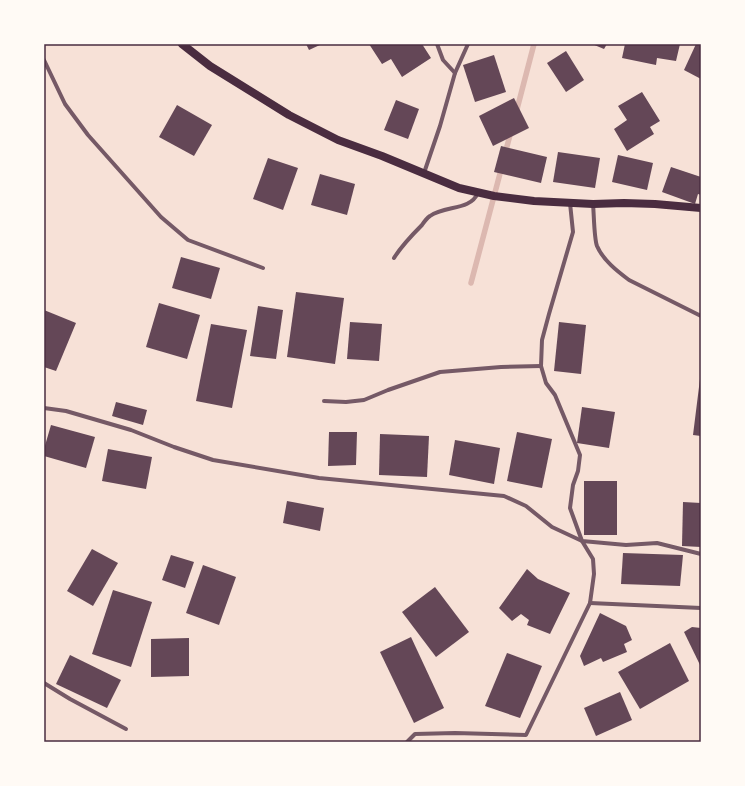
<svg xmlns="http://www.w3.org/2000/svg" width="745" height="786" font-family="Ubuntu,sans-serif">
	<rect width="100%" height="100%" fill="#f7e1d7"/>
	<g fill="none" stroke-linecap="round" stroke-linejoin="round">
		<!-- stream -->
		<g stroke="#dcb8b0" stroke-width="5.5">
			<polyline points="516,113 534,44"/>
			<polyline points="505,154 511,131"/>
			<polyline points="471,283 502,166"/>
		</g>
	</g>
	<!-- building -->
	<g fill="#644757">
		<polygon points="306,44 322,44 309,50"/>
		<polygon points="369,44 422,44 431,58 402,77 391,59 382,64"/>
		<polygon points="592,44 607,44 604,49"/>
		<polygon points="625,44 680,44 676,61 657,58 656,65 622,58"/>
		<polygon points="696,44 701,44 701,79 684,70"/>
		<polygon points="566,51 584,80 566,92 547,63"/>
		<polygon points="494,55 506,92 475,102 463,65"/>
		<polygon points="642,92 660,121 650,127 654,134 627,151 614,129 627,120 618,106"/>
		<polygon points="514,98 529,128 493,146 479,116"/>
		<polygon points="396,100 419,109 408,139 384,130"/>
		<polygon points="177,105 212,125 194,156 159,137"/>
		<polygon points="501,146 547,157 541,183 494,172"/>
		<polygon points="558,152 600,158 595,188 553,182"/>
		<polygon points="618,155 653,163 647,190 612,182"/>
		<polygon points="268,158 298,168 283,210 253,199"/>
		<polygon points="671,167 701,177 701,195 698,194 695,204 662,192"/>
		<polygon points="320,174 355,184 347,215 311,205"/>
		<polygon points="181,257 220,268 211,299 172,288"/>
		<polygon points="296,292 344,298 335,364 287,357"/>
		<polygon points="159,303 200,315 187,359 146,347"/>
		<polygon points="258,306 283,310 276,359 250,356"/>
		<polygon points="44,310 76,323 56,371 44,367"/>
		<polygon points="350,322 382,324 379,361 347,359"/>
		<polygon points="559,322 586,325 581,374 554,371"/>
		<polygon points="211,324 247,330 232,408 196,401"/>
		<polygon points="700,379 701,379 701,436 693,435"/>
		<polygon points="116,402 147,410 143,425 112,416"/>
		<polygon points="582,407 615,412 609,448 577,443"/>
		<polygon points="51,425 95,437 86,468 44,456 44,449"/>
		<polygon points="329,432 357,432 356,465 328,466"/>
		<polygon points="517,432 552,439 542,488 507,481"/>
		<polygon points="380,434 429,436 427,477 379,475"/>
		<polygon points="455,440 500,448 494,484 449,475"/>
		<polygon points="108,449 152,457 146,489 102,481"/>
		<rect x="584" y="481" width="33" height="54"/>
		<polygon points="287,501 324,508 320,531 283,523"/>
		<polygon points="683,502 701,503 701,547 682,546"/>
		<polygon points="92,549 118,563 93,606 67,591"/>
		<polygon points="623,553 683,555 680,586 621,584"/>
		<polygon points="171,555 194,562 185,588 162,580"/>
		<polygon points="203,565 236,577 219,625 186,613"/>
		<polygon points="527,569 538,579 570,593 550,634 527,625 529,620 521,614 512,621 499,608"/>
		<polygon points="435,587 469,632 436,657 402,612"/>
		<polygon points="113,590 152,602 131,667 92,654"/>
		<polygon points="600,613 626,626 632,640 624,644 627,652 603,662 601,658 584,666 580,656"/>
		<polygon points="692,627 701,628 701,667 684,632"/>
		<polygon points="411,637 444,708 414,723 380,652"/>
		<polygon points="189,638 189,676 151,677 151,639"/>
		<polygon points="670,643 689,681 640,709 618,672"/>
		<polygon points="507,653 542,666 520,718 485,706"/>
		<polygon points="70,655 121,680 107,708 56,684"/>
		<polygon points="620,692 632,720 596,736 584,708"/>
	</g>
	<g fill="none" stroke-linecap="round" stroke-linejoin="round">
		<!-- minor -->
		<g stroke="#755966" stroke-width="4">
			<polyline points="437,44 443,60 455,73"/>
			<polyline points="44,60 65,104 88,135 161,217 188,240 263,268"/>
			<polyline points="424,173 440,126 455,73 468,44"/>
			<path d="M593 204C594 214 594 238 597 246 603 260 617 271 629 280L701 316"/>
			<path d="M394 258C402 245 412 235 422 225 424 222 427 218 430 216 445 205 470 211 478 193"/>
			<polyline points="324,401 346,402 364,400 388,390 440,372 501,367 541,366"/>
			<polyline points="44,408 66,411 131,430 174,447 213,460 319,478 504,496 526,506 552,527 582,541 626,545 657,543 701,554"/>
			<polyline points="590,603 701,608"/>
			<polyline points="44,683 70,699 126,729"/>
			<polyline points="407,742 415,734 455,733 526,735 590,603 594,574 593,559 582,541 570,508 573,485 578,471 580,455 555,395 546,383 541,366 542,340 549,314 573,232 570,203"/>
		</g>
		<!-- secondary -->
		<polyline stroke="#4a2c40" stroke-width="8" points="182,44 210,66 289,115 338,140 382,156 459,188 494,196 534,201 593,204 624,203 655,204 701,208"/>
	</g>
	<!-- border -->
	<rect width="745" height="786" fill="none" stroke="#fffaf5" stroke-width="90"/>
	<rect x="45" y="45" width="655" height="696" fill="none" stroke="#4a2c40" stroke-width="1.5"/>
</svg>
